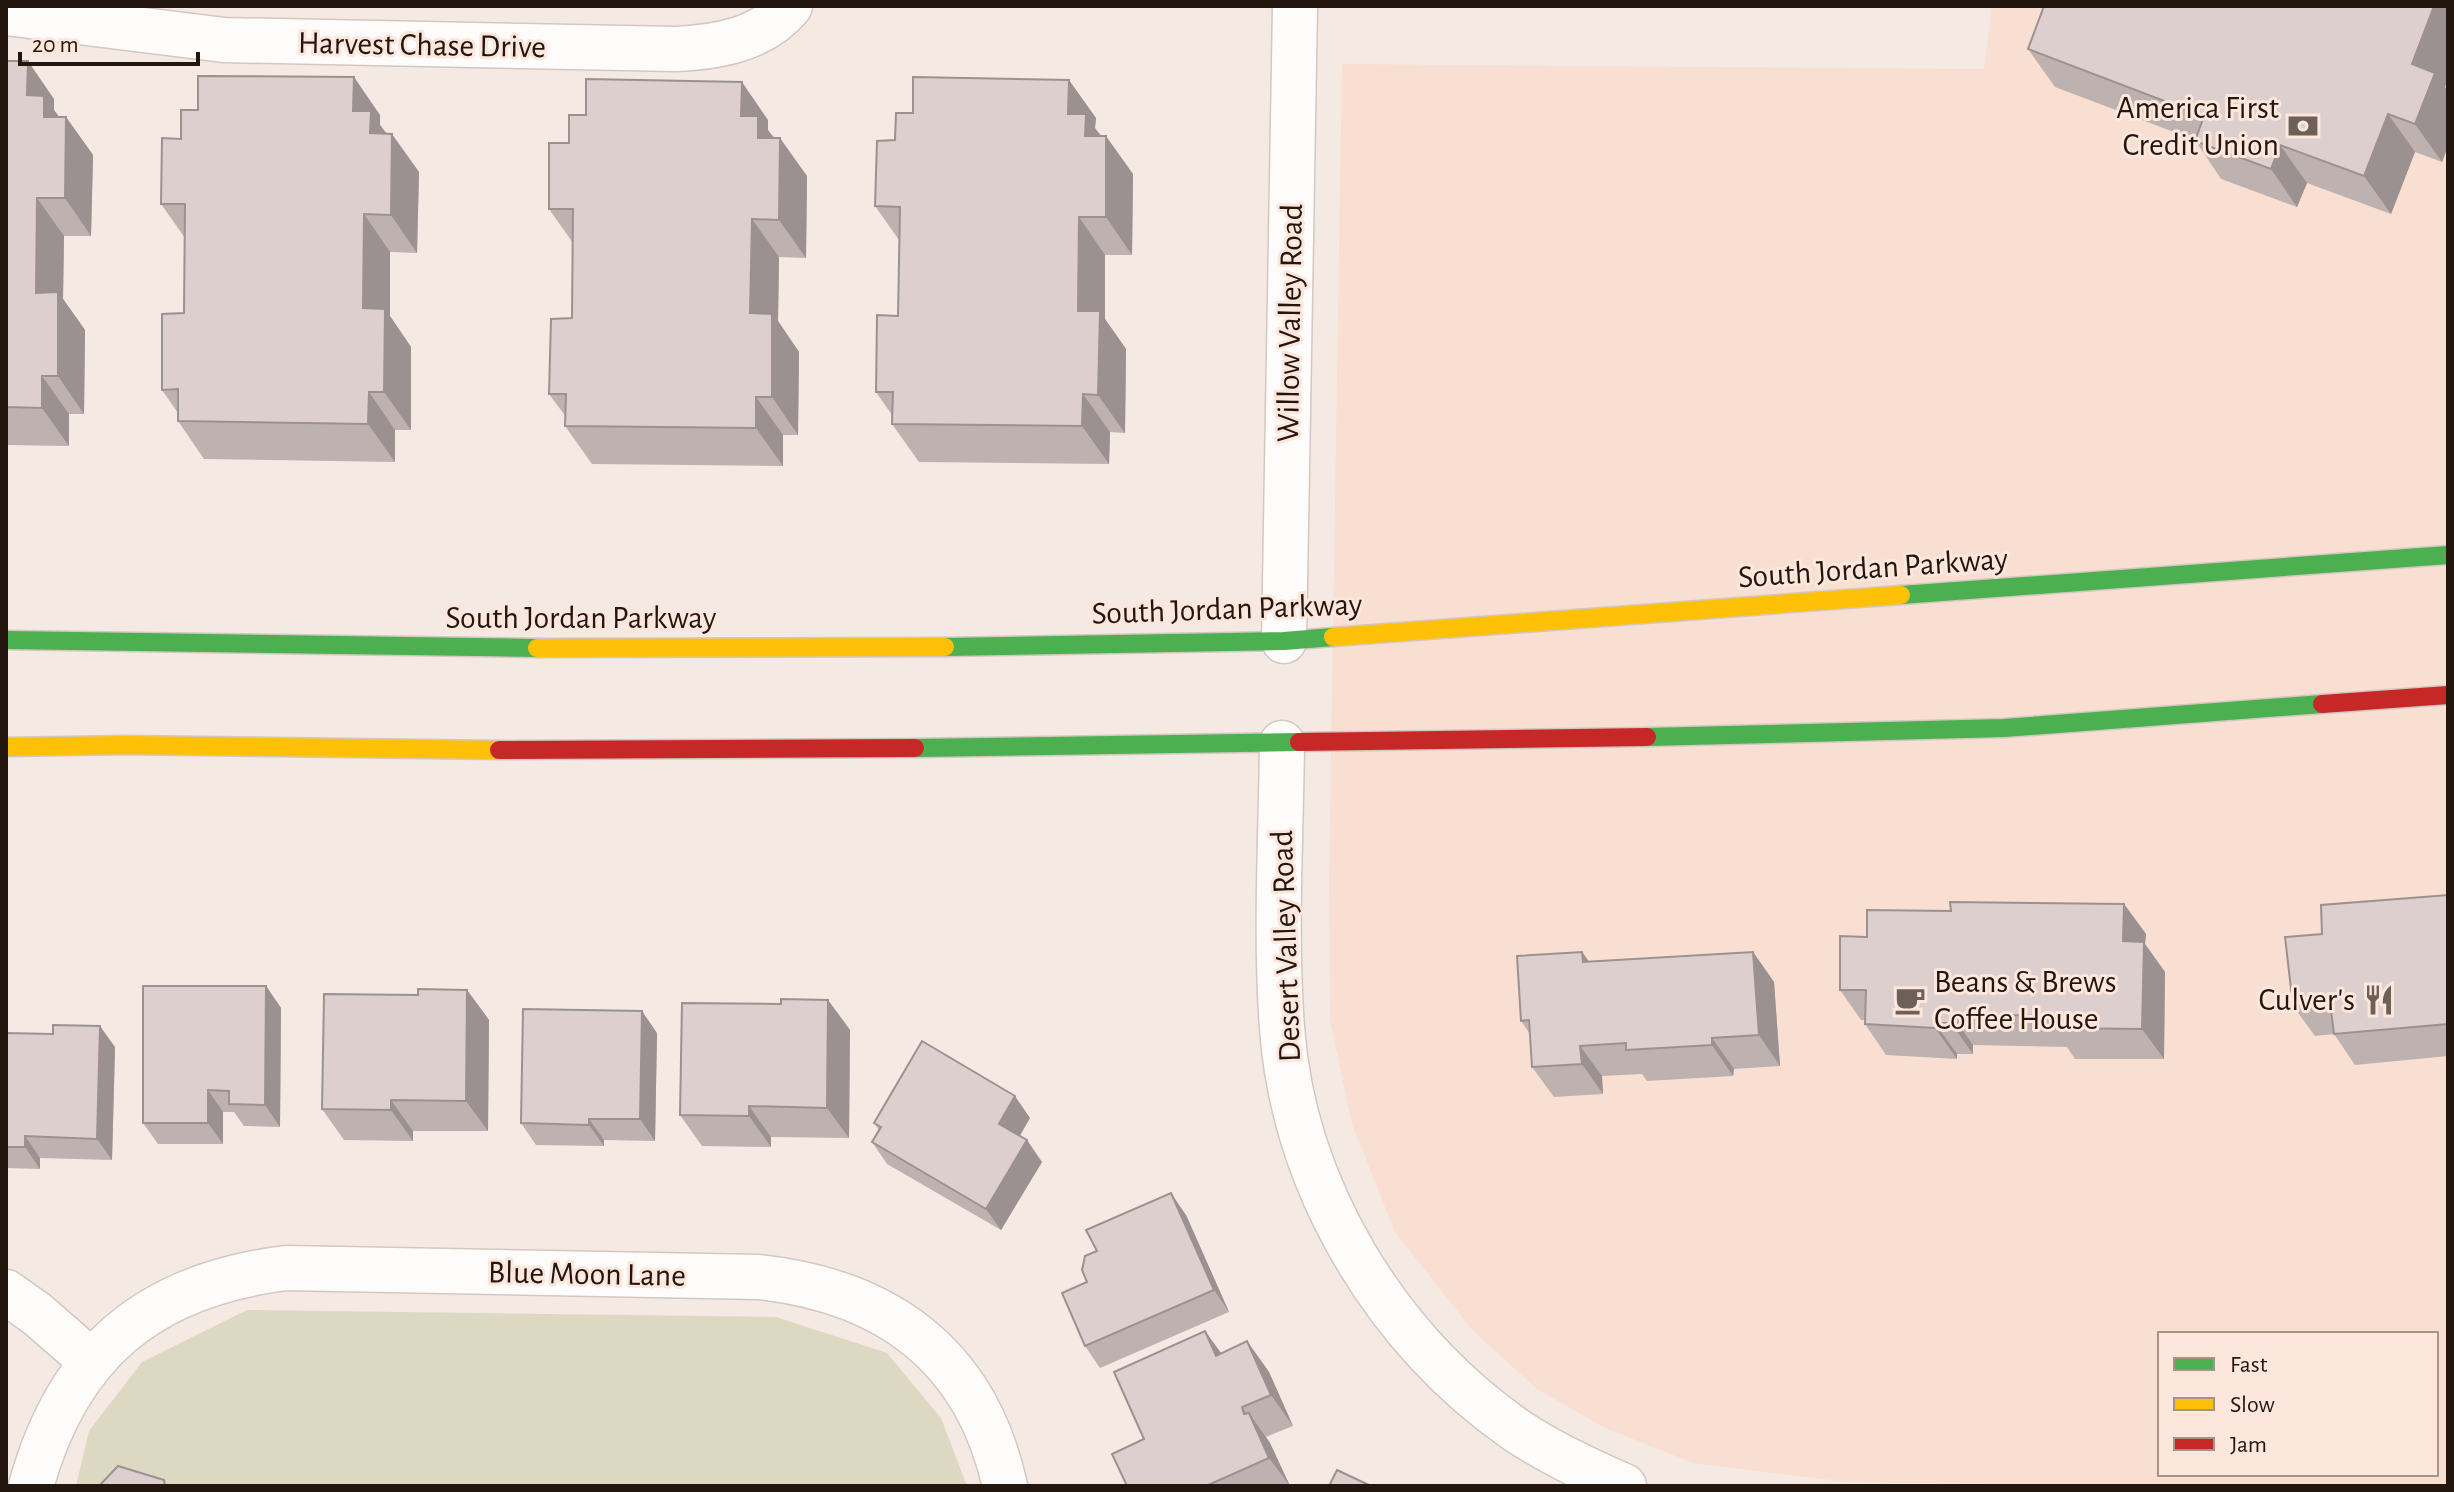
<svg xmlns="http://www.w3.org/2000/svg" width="2454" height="1492" font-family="'Alegreya Sans',sans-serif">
	<rect width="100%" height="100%" fill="#f5e9e3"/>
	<!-- built -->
	<path fill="#f8dfd2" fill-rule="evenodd" d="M1992 6H2448V1486H2131L1847 1482 1693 1463 1603 1427 1537 1389 1473 1331 1395 1232 1352 1124 1330 1020 1329 881 1342 64 1984 69ZM2160 1334H2436V1474H2160Z"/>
	<!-- green -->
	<polygon fill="#ddd8c2" points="247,1310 776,1317 887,1353 941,1418 967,1486 76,1486 89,1431 142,1362"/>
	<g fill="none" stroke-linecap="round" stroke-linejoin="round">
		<!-- street casing -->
		<g stroke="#d3c7c1" stroke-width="47">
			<g id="street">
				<path d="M6 13 224 40 676 49C717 47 762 40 790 6"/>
				<polyline points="1284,641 1295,6"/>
				<path d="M1282 743C1281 837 1275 934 1282 1028 1294 1188 1386 1339 1516 1430 1550 1453 1587 1470 1624 1486"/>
				<polyline points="6,1292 37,1314 91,1361"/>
				<path d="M31 1486C68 1353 148 1285 286 1268L759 1277C887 1291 976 1355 1005 1486"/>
			</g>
		</g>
		<!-- fast casing -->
		<g stroke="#d3c7c1" stroke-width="21">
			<g id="fast">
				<polyline points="1901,595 2448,555"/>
				<polyline points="6,640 537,648"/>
				<polyline points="945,647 1284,641 1333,637"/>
				<polyline points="1647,737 2004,728 2322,704"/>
				<polyline points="915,748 1299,742"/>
			</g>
		</g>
		<!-- slow casing -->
		<g stroke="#d3c7c1" stroke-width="21">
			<g id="slow">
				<polyline points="1333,637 1901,595"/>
				<polyline points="537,648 945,647"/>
				<polyline points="6,747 125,745 499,750"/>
			</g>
		</g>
		<!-- jam casing -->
		<g stroke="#d3c7c1" stroke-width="21">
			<g id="jam">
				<polyline points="2322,704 2448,695"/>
				<polyline points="1299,742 1647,737"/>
				<polyline points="499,750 915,748"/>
			</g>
		</g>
		<!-- street -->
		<use href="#street" stroke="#fefcfb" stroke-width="44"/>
		<!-- fast -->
		<use href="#fast" stroke="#4caf50" stroke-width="18"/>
		<!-- slow -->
		<use href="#slow" stroke="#ffc107" stroke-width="18"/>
		<!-- jam -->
		<use href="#jam" stroke="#c62828" stroke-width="18"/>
	</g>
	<!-- wall -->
	<g fill="#beb2b0">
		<polygon points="2448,6 2448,78 2445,87 2448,92 2448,146 2442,162 2415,152 2391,214 2307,183 2297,207 2221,179 2195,140 2055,87 2028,49"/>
		<polygon points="6,61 54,99 54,110 59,117 66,117 93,155 91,236 64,236 63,299 85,330 84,414 69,414 69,446 6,445"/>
		<polygon points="198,110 380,115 380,125 419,172 417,253 390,252 390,316 411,347 411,430 395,430 395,462 204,459 178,421 178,413 162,390 184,313 185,238 161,204 181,139"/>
		<polygon points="1096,118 1095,128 1133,174 1132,255 1105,255 1105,319 1126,349 1125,433 1110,432 1109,464 919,462 892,424 892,415 876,392 898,316 899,240 875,206 895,140"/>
		<polygon points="768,120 768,130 807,176 806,258 779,257 778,321 799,352 798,435 783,435 783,466 592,464 565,426 566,417 549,394 572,318 573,243 549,209 569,143"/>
		<polygon points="2448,895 2448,1056 2355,1065 2334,1034 2315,1036 2293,1006 2322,934"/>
		<polygon points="2124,904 2146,934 2145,944 2165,972 2164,1059 2075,1059 2067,1047 1973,1045 1973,1054 1957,1054 1957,1059 1886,1055 1865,1024 1865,1020 1861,1020 1840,990 1951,911"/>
		<polygon points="1582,952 1589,962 1753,952 1774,982 1780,1066 1734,1069 1733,1076 1647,1081 1642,1074 1602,1076 1603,1094 1554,1097 1532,1067 1530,1034 1521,1021"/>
		<polygon points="266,986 281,1008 280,1127 244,1126 234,1112 223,1112 223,1144 158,1144 143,1123"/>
		<polygon points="467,990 489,1020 488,1131 413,1131 413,1141 344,1140 322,1109 418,995"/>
		<polygon points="828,1000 850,1030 849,1138 771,1137 771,1147 702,1146 680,1115 781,1004"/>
		<polygon points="6,1033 115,1047 112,1160 40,1158 40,1169 6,1168"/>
		<polygon points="657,1033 655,1141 604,1140 604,1146 536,1145 521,1123"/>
		<polygon points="1030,1118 1020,1136 1042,1162 1001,1230 887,1164 872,1142 879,1130 874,1123"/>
		<polygon points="1186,1215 1229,1312 1100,1368 1085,1346 1087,1282"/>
		<polygon points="1247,1341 1269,1372 1293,1426 1266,1437 1270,1443 1290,1486 1127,1486 1144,1439 1221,1353"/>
	</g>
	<!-- shaded-wall -->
	<g fill="#9b9190">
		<polygon points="2434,6 2448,6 2448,78 2445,87 2448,92 2448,146 2442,162 2415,124 2412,64"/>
		<polygon points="28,61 54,99 54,110 66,126 66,117 93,155 91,236 65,198 27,95"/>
		<polygon points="354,77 380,115 380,125 392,142 392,134 419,172 417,253 391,215 353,111"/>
		<polygon points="1069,80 1096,118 1095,128 1106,144 1106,136 1133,174 1132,255 1106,217 1068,114"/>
		<polygon points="742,82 768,120 768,130 780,147 780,138 807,176 806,258 779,220 741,116"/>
		<polygon points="2388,114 2415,152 2391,214 2364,176"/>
		<polygon points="2280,145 2307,183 2297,207 2271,169"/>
		<polygon points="37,198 64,236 63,299 85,330 84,414 58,376 36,293"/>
		<polygon points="364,214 390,252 390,316 411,347 411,430 384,392 363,308"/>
		<polygon points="1079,217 1105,255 1105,319 1126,349 1125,433 1098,395 1078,311"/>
		<polygon points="752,219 779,257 778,321 799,352 798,435 772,397 750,313"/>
		<polygon points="42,376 69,414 69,446 42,408"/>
		<polygon points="369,392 395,430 395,462 368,424"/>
		<polygon points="1083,394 1110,432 1109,464 1082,426"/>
		<polygon points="756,397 783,435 783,466 756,428"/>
		<polygon points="2124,904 2146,934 2145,944 2165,972 2164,1059 2142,1029 2123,941"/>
		<polygon points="1582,952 1604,982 1583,962"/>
		<polygon points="1753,952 1774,982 1780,1066 1759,1035"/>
		<polygon points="266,986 281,1008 280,1127 265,1105"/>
		<polygon points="467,990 489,1020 488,1131 466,1101"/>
		<polygon points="828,1000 850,1030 849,1138 827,1108"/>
		<polygon points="642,1011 657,1033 655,1141 640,1119"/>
		<polygon points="1951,1014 1973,1045 1973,1054 1951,1023"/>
		<polygon points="1935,1023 1957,1054 1957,1059 1935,1028"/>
		<polygon points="100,1026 115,1047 112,1160 97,1139"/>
		<polygon points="1712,1038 1734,1069 1733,1076 1712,1045"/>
		<polygon points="1580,1046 1602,1076 1603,1094 1582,1064"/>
		<polygon points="208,1090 223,1112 223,1144 208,1123"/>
		<polygon points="1015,1096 1030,1118 1014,1145 999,1124"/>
		<polygon points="391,1100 413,1131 413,1141 391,1110"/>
		<polygon points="749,1106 771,1137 771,1147 749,1116"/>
		<polygon points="589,1119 604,1140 604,1146 589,1125"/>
		<polygon points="25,1136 40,1158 40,1169 25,1147"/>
		<polygon points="1027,1140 1042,1162 1001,1230 986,1209"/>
		<polygon points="1171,1193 1186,1215 1229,1312 1214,1290"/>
		<polygon points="1205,1331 1227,1361 1216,1356"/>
		<polygon points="1247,1341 1269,1372 1293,1426 1271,1395"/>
		<polygon points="1242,1407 1256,1428 1249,1413 1270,1443 1290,1486 1269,1458"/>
	</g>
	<!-- building -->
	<g fill="#ddcfcd" stroke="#9b9190" stroke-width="2">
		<polygon points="2044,6 2434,6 2412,64 2435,73 2415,124 2388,114 2364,176 2280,145 2271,169 2195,141 2204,116 2028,49"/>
		<polygon points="6,61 28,61 27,95 44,96 44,117 66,117 65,198 37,198 36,293 58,292 58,376 42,376 42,408 6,407"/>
		<polygon points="198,76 354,77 353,111 371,111 370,133 392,134 391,215 364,214 363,308 385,309 384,392 369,392 368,424 178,421 178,389 162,390 162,314 184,313 185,204 161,204 162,138 181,139 181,110 198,110"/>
		<polygon points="913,77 1069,80 1068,114 1086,114 1085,136 1106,136 1106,217 1079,217 1078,311 1100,311 1098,395 1083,394 1082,426 892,424 893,392 876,392 877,315 898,316 900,207 875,206 877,141 895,140 896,113 913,113"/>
		<polygon points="586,79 742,82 741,116 758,116 758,138 780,138 779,220 752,219 750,313 772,314 772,397 756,397 756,428 565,426 566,394 549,394 551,319 572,318 573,209 549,209 549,143 569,143 569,115 586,115"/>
		<polygon points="2448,895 2448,1024 2334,1034 2330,1002 2293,1006 2285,937 2322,934 2321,905"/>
		<polygon points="1950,902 2124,904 2123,941 2144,942 2142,1029 2054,1028 2054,1016 1951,1014 1951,1023 1935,1023 1935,1028 1865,1024 1866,990 1840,990 1840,936 1867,937 1867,910 1951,911"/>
		<polygon points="1582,952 1583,962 1753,952 1759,1035 1712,1038 1712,1045 1626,1050 1626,1043 1580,1046 1582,1064 1532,1067 1529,1020 1521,1021 1517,956"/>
		<polygon points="143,986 266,986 265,1105 229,1104 229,1091 208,1090 208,1123 143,1123"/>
		<polygon points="418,989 467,990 466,1101 391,1100 391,1110 322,1109 324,994 418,995"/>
		<polygon points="781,999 828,1000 827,1108 749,1106 749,1116 680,1115 682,1003 781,1004"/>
		<polygon points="523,1009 642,1011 640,1119 589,1119 589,1125 521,1123"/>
		<polygon points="53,1025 100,1026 97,1139 25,1136 25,1147 6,1147 6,1033 53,1034"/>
		<polygon points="922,1041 1015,1096 999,1124 1027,1140 986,1209 872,1142 881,1127 874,1123"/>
		<polygon points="1171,1193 1214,1290 1085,1346 1062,1293 1087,1282 1082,1270 1085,1256 1097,1251 1086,1230"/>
		<polygon points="1205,1331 1216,1356 1247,1341 1271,1395 1242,1407 1244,1414 1249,1413 1269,1458 1206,1486 1127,1486 1112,1454 1144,1439 1114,1372"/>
		<polygon points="118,1466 164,1480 165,1486 99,1486"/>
		<polygon points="1337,1470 1371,1486 1329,1486"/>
	</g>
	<!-- icons -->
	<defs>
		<g id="bank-bare" transform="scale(2.4)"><path d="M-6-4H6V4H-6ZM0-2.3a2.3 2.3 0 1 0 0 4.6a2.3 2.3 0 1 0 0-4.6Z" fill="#6c6059" stroke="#fde6db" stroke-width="2.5" paint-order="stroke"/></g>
		<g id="cafe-bare" transform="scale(2.4)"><path d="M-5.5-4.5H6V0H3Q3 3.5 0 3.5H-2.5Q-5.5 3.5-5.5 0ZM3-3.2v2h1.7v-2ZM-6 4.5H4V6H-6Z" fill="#6c6059" stroke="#fde6db" stroke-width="2.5" paint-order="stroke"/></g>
		<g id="restaurant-bare" transform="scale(2.4)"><path d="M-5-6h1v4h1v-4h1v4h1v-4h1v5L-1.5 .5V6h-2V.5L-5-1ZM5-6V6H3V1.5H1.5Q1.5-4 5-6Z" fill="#6c6059" stroke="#fde6db" stroke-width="2.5" paint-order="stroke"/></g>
	</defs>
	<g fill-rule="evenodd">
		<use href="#bank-bare" x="2303" y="126"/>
		<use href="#cafe-bare" x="1910" y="1000"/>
		<use href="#restaurant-bare" x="2379" y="1000"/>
	</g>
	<g text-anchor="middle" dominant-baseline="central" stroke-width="6" stroke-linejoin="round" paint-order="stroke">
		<!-- street labels -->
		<g font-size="32" fill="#23160f" stroke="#fde6db">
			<text transform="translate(422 45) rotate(1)">Harvest Chase Drive</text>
			<text transform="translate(1290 323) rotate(-89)">Willow Valley Road</text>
			<text transform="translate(1873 568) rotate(-4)">South Jordan Parkway</text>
			<text transform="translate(1227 609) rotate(-2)">South Jordan Parkway</text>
			<text x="581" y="618">South Jordan Parkway</text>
			<text transform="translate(1286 946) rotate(-92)">Desert Valley Road</text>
			<text transform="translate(587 1274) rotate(1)">Blue Moon Lane</text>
		</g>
		<!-- poi labels -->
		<g font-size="32" fill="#23160f" stroke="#fde6db" text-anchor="end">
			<text x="2279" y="108">America First<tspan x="2279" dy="37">Credit Union</tspan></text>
			<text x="1934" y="982" text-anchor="start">Beans &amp; Brews<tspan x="1934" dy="37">Coffee House</tspan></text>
			<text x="2355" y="1000">Culver's</text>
		</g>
	</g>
	<!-- border -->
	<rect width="2454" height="1492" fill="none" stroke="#23160f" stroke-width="16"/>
	<!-- legend -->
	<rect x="2158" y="1332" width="280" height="144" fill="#fde6db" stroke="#a69389" stroke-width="2"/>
	<rect x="2174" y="1358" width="40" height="12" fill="#4caf50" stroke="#a69389" stroke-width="2"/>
	<text x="2230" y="1372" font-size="24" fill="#23160f">Fast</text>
	<rect x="2174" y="1398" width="40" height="12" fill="#ffc107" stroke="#a69389" stroke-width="2"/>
	<text x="2230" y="1412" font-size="24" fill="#23160f">Slow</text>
	<rect x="2174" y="1438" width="40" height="12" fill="#c62828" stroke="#a69389" stroke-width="2"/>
	<text x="2230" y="1452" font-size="24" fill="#23160f">Jam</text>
	<!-- scale -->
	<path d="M20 52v12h178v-12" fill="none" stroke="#23160f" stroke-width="4"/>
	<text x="32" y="52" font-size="24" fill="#23160f" stroke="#fde6db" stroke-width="6" paint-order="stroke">20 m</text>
</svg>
